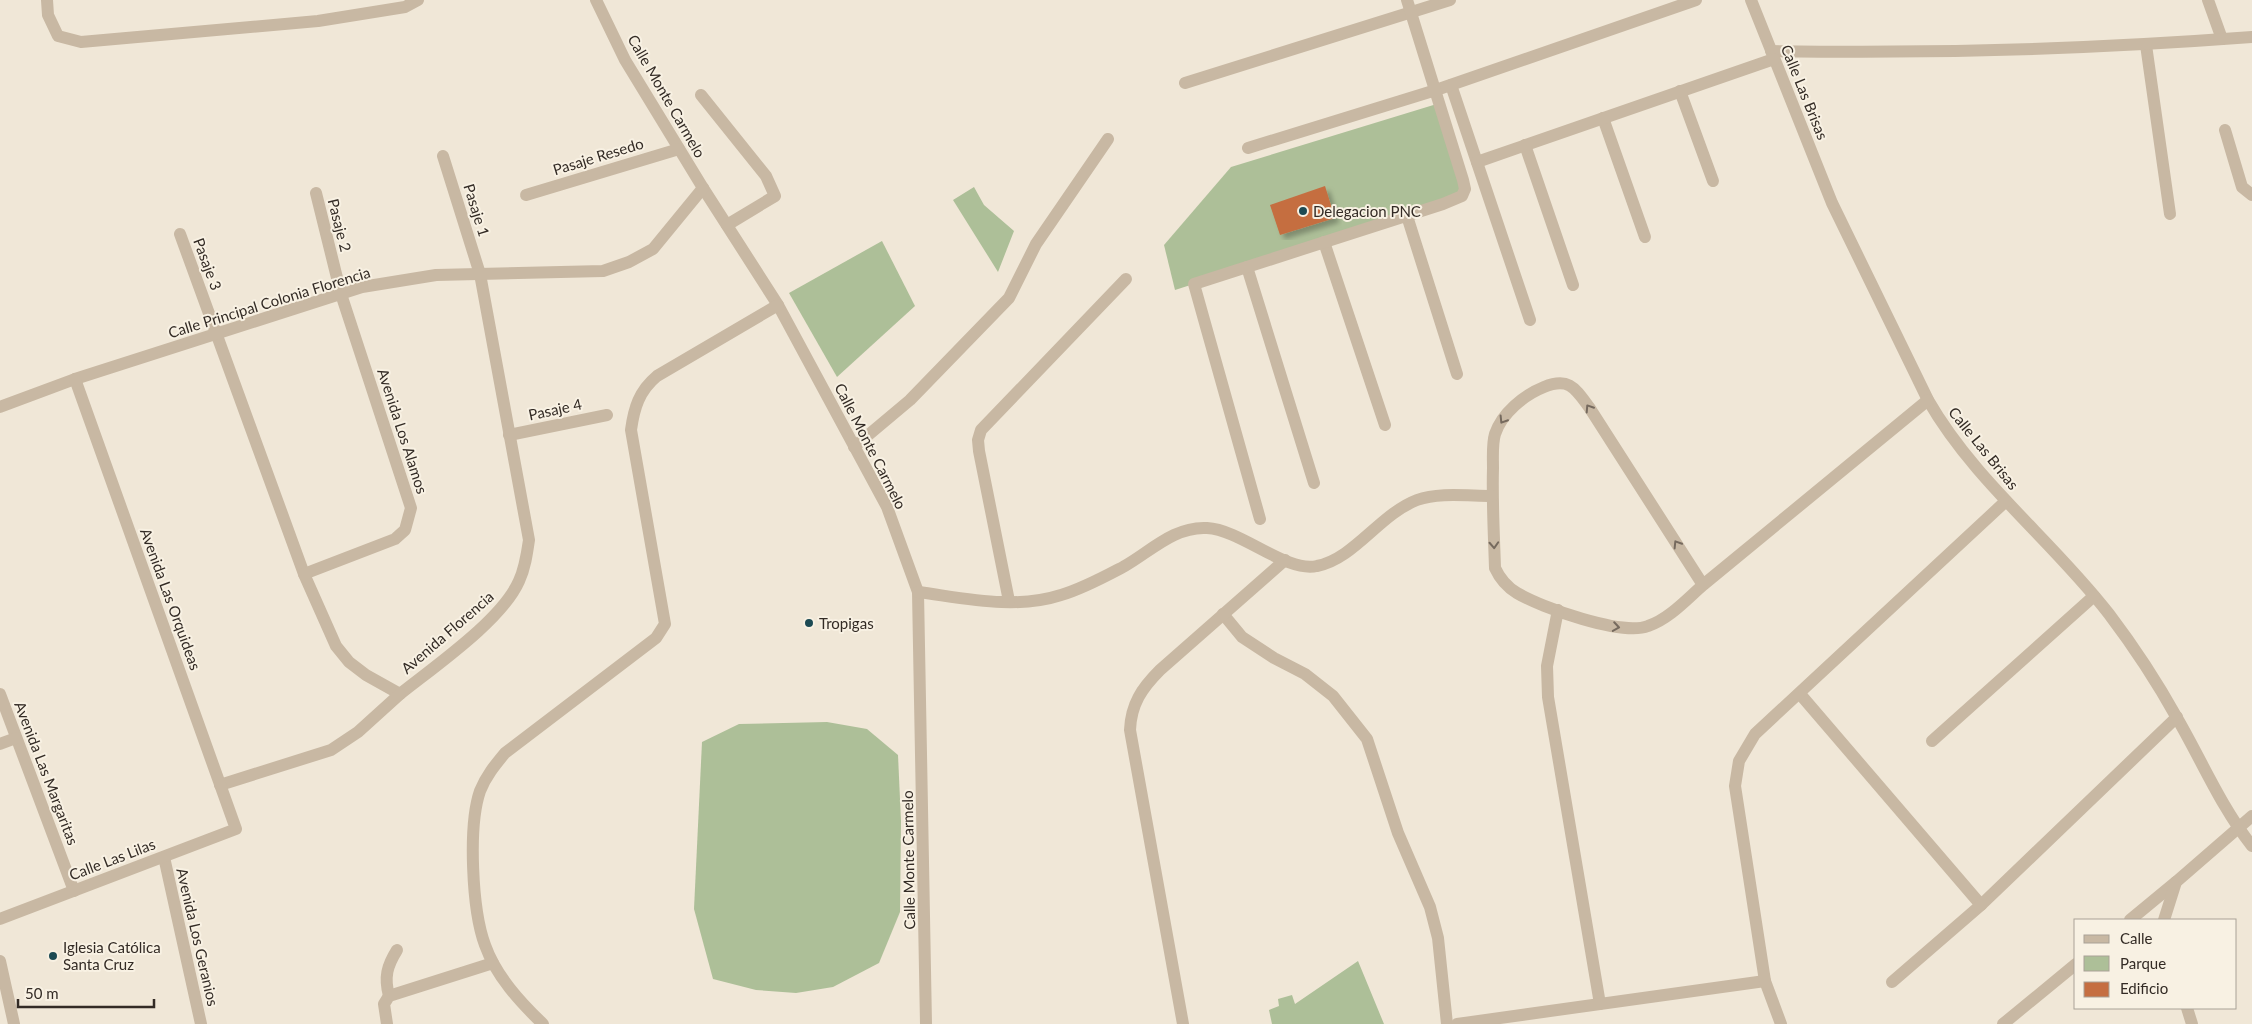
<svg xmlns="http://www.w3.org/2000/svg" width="2252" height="1024" font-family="Lato,sans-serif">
	<defs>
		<filter id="shadow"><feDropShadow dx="4.5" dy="4.5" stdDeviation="2.5" flood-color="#0004"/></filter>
	</defs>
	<rect width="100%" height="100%" fill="#f0e7d7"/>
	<!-- green -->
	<g fill="#adbf98">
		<polygon points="1440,103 1465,189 1443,204 1175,290 1164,245 1231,167"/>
		<polygon points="974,187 984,205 1014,231 998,272 953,200"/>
		<polygon points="882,241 915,306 837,377 789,293"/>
		<polygon points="827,722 867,729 898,755 901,821 900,912 879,963 833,987 796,993 756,990 713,979 694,909 702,742 739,724"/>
		<polygon points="1358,961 1384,1024 1272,1024 1269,1010 1279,1006 1278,999 1292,995 1295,1004"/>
	</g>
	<!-- building -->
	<polygon fill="#c56e41" filter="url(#shadow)" points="1325,186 1335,218 1280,235 1270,205"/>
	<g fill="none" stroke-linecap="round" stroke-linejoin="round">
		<!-- minor -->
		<g stroke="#c8b8a3" stroke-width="12">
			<polyline points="47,0 48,15 58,36 81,42 318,21 405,7 418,0"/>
			<polyline points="596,0 625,60 703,188 778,305 887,507 918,592 926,1024"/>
			<path d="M1751 0 1832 203 1928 400C1975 482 2052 540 2109 614 2134 647 2157 682 2177 718 2202 761 2221 807 2252 846"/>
			<polyline points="2208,0 2222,39"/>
			<polyline points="2146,45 2170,214"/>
			<path d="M1771 51C1931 54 2092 49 2252 37"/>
			<polyline points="1185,83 1450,0"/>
			<polyline points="1451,85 1530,320"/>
			<polyline points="1680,91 1713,181"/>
			<polyline points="701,95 766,176 775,196 727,225"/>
			<polyline points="1603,118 1645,237"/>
			<polyline points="2225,130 2242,187 2252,195"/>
			<polyline points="1525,145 1573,285"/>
			<polyline points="1248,148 1436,90 1696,0"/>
			<polyline points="1477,162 1774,59"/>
			<polyline points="526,195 679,149"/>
			<polyline points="1407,216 1457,374"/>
			<path d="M180 234 304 574 336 646 349 662 366 675 400 694C435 666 502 620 519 581 525 568 527 554 529 540L480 274 443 156"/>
			<polyline points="1324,242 1385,425"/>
			<polyline points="1247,267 1314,483"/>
			<polyline points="0,407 75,379 362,287 436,275 603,271 629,262 653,249 703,188"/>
			<polyline points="509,435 607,415"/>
			<polyline points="854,447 910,400 1009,298 1036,244 1108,139"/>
			<polyline points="1260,519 1194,284 1443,204 1462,196 1465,189 1463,180 1407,0"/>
			<polyline points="304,574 395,539 405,530 411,508 341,294 316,193"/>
			<path d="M1703 585 1589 407C1575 388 1569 377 1544 387 1524 395 1502 413 1495 434 1492 444 1493 457 1493 468 1492 502 1494 535 1495 568 1500 579 1507 587 1517 593 1542 608 1622 636 1648 626 1669 619 1687 599 1703 585L1928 400"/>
			<path d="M918 592C964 598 1015 610 1061 595 1082 589 1104 577 1123 567 1150 552 1174 526 1207 528 1242 530 1286 573 1317 566 1354 559 1380 514 1417 500 1439 492 1468 496 1492 496"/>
			<polyline points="1009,601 979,451 978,440 981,430 1126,279"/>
			<polyline points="1558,610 1547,666 1548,697 1600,1004"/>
			<polyline points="1223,614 1242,637 1274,658 1305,674 1333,696 1367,739 1398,833 1430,907 1438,938 1447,1024"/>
			<polyline points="0,694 74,891"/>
			<polyline points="1800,694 1981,905"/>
			<polyline points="1932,741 2094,596"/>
			<polyline points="0,744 16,738"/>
			<polyline points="220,785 331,750 358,732 400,694"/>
			<polyline points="164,857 201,1024"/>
			<polyline points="0,919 236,829 75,379"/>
			<polyline points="2130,920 2176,882"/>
			<polyline points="2164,920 2176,882 2252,816"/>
			<polyline points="0,961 14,1024"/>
			<polyline points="1892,982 1981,905 2177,717"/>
			<path d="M389 996C384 977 387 966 397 950"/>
			<polyline points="2187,1008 2192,1024"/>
			<polyline points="387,1024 384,1004 389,996 493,963"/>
			<path d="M543 1024C520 1002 496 976 485 945 472 910 468 826 480 791 486 776 495 765 505 753L656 638 665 624 631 430C634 408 639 391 657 376L778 305"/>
			<path d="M1183 1024 1130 730C1131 704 1142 688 1160 670L1285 560"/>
			<polyline points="1457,1024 1765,981"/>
			<polyline points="1781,1024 1765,981 1735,786 1739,761 1755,734 2006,501"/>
			<polyline points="2003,1024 2076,964"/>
		</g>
	</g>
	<!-- one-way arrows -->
	<defs><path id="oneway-chevron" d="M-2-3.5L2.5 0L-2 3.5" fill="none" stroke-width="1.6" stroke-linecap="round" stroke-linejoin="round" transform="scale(1.25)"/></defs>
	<g stroke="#766a5e">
		<use href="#oneway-chevron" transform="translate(1589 408) rotate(-123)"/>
		<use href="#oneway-chevron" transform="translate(1503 420) rotate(122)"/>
		<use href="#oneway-chevron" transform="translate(1677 544) rotate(-122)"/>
		<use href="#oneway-chevron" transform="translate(1494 545) rotate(87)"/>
		<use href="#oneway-chevron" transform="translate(1616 627) rotate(9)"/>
	</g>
	<!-- markers -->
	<g fill="#1c4a53" stroke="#f8f1e3" stroke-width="2">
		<circle cx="1303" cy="211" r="5"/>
		<circle cx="809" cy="623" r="5"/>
		<circle cx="53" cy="956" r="5"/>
	</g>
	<g text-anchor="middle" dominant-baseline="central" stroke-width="4" stroke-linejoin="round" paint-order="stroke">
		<!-- street labels -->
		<g font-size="15" fill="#332b25" stroke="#f8f1e3">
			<text transform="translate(1805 92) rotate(68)">Calle Las Brisas</text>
			<text transform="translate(667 96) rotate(60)">Calle Monte Carmelo</text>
			<text transform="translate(598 156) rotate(-17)">Pasaje Resedo</text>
			<text transform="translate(477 210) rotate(73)">Pasaje 1</text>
			<text transform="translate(340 225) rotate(76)">Pasaje 2</text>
			<text transform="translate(208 264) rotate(70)">Pasaje 3</text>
			<text transform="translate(269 302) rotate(-17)">Calle Principal Colonia Florencia</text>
			<text transform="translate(555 409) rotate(-12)">Pasaje 4</text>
			<text transform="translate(403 431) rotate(72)">Avenida Los Alamos</text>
			<text transform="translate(871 446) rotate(63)">Calle Monte Carmelo</text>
			<text transform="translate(1984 448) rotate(51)">Calle Las Brisas</text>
			<text transform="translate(171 599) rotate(70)">Avenida Las Orquideas</text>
			<text transform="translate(447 632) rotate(-41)">Avenida Florencia</text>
			<text transform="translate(47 773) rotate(69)">Avenida Las Margaritas</text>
			<text transform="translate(112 859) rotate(-21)">Calle Las Lilas</text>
			<text transform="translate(908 860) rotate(-91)">Calle Monte Carmelo</text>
			<text transform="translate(198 937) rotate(77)">Avenida Los Geranios</text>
		</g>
		<!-- poi labels -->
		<g font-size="15" fill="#332b25" stroke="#f8f1e3" text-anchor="start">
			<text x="1313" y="211">Delegacion PNC</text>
			<text x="819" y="623">Tropigas</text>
			<text x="63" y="947">Iglesia Católica<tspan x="63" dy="17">Santa Cruz</tspan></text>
		</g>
	</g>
	<!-- legend -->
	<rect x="2074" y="919" width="162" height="90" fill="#f8f1e3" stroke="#a9a297"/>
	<rect x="2084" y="935" width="25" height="8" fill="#c8b8a3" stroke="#a9a297"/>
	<text x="2120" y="944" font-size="15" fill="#332b25">Calle</text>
	<rect x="2084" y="956" width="25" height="15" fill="#adbf98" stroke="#a9a297"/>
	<text x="2120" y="969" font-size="15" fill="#332b25">Parque</text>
	<rect x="2084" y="982" width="25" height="15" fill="#c56e41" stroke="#a9a297"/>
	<text x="2120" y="994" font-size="15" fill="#332b25">Edificio</text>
	<!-- scale -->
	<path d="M18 999v8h136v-8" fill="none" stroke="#332b25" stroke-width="2.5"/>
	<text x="25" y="999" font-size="15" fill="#332b25" stroke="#f8f1e3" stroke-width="4" paint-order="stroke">50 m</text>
</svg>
